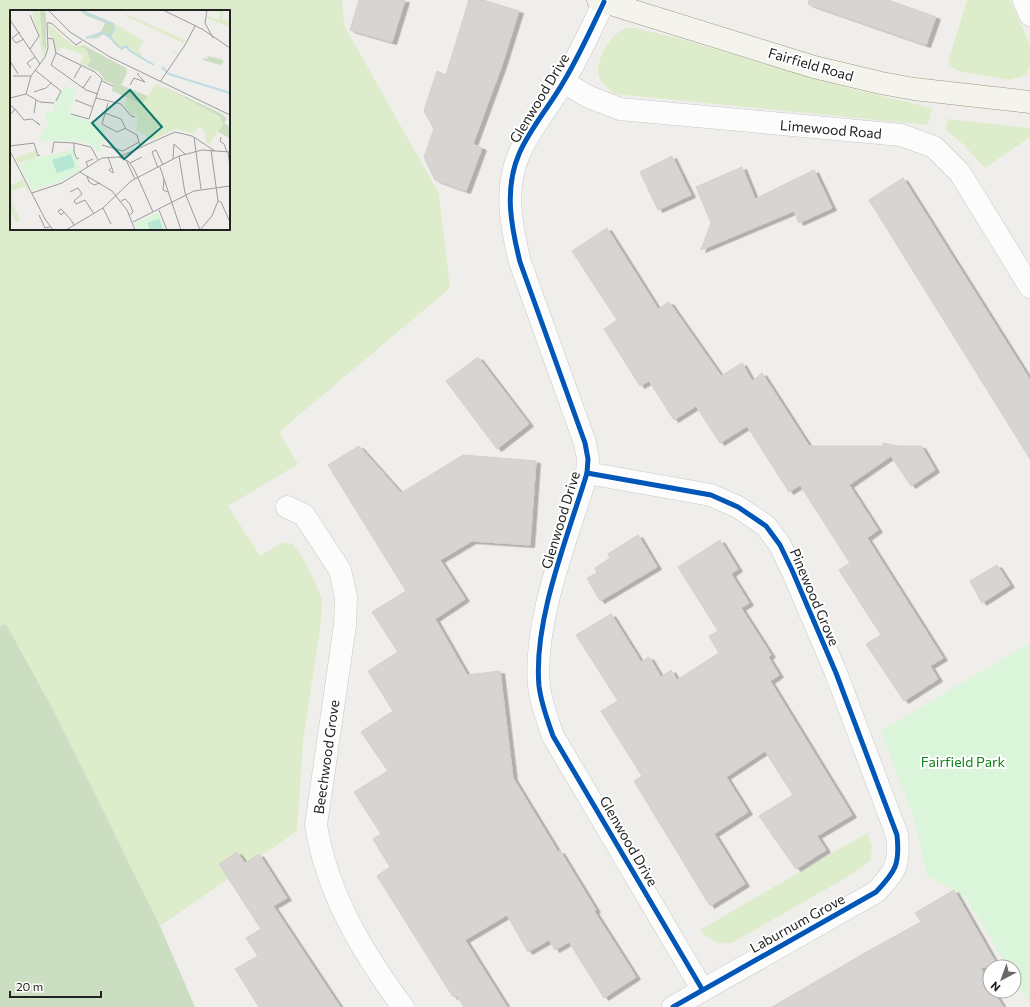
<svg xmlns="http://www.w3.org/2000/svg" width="1030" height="1007" font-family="Commissioner,sans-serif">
	<defs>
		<filter id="shadow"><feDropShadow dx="4.5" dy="2.5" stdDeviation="0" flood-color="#0004"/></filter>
	</defs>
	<rect width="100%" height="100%" fill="#f0eeeb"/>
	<!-- grass -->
	<g fill="#ddeccb" fill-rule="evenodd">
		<path d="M0 0H342L344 25 439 194 450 288 279 432 298 464 228 506 260 556 283 542 293 544 306 563 322 598 321 622 303 741 297 831 160 926 58 719 6 625 0 626ZM11 11H229V229H11Z"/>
		<polygon points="967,0 1010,0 1030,45 1030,67 1026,75 1010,80 963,72 956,70 949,64 949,59"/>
		<path d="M634 28 677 38 848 88 932 108 928 125 615 94C607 88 597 81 598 70 598 57 612 33 624 29 627 28 631 28 634 28Z"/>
		<polygon points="948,119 1030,128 1030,137 985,168 963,144 945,129"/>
		<path d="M867 833 872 845 871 860 847 877 732 943C717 945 710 940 700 930Z"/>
	</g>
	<!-- forest -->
	<polygon fill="#cbdec1" points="6,624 58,719 160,926 195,1007 0,1007 0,626"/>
	<!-- park -->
	<polygon fill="#daf5da" points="1030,643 1030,1004 1014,977 1014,967 1008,967 965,896 927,876 915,821 881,731"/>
	<!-- building -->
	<g fill="#d7d4d2" stroke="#d3d0cc" filter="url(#shadow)">
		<polygon points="359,0 405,0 392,42 350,30"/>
		<polygon points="469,0 483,0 519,11 502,65 473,144 482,148 466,191 435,180 424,157 434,129 424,111 437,71 446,75"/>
		<polygon points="809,0 888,0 936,17 926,45 808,4"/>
		<polygon points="672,156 691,195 658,210 640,172"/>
		<polygon points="742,167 755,199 814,170 832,208 799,223 794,211 701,250 711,223 696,187"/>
		<polygon points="903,178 1030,380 1030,459 869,200"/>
		<polygon points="607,228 658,309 669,302 721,376 742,363 752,381 762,373 809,446 884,446 882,443 898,446 921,446 935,470 911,486 891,456 849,485 878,530 867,538 943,658 930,666 938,679 904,701 866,644 881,635 839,570 850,563 800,485 789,492 747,426 720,443 696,406 674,420 649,381 640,386 604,329 617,320 572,251"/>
		<polygon points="478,357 529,424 497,449 446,381"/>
		<polygon points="359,446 401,493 463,455 536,461 530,545 472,541 440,560 465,599 435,619 467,675 500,671 513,778 558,852 560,851 596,910 594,911 636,977 604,998 569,942 555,950 549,940 528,952 507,915 465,940 507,1007 464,1007 456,995 453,997 377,876 390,867 373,839 381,834 354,792 388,771 361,732 393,711 368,671 398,652 372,612 406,591 328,465"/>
		<polygon points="638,535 657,567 600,601 587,578 597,573 595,568 610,558 608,554"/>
		<polygon points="720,540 738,569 731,574 749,603 741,608 771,655 768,657 779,675 770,681 852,815 817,836 826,850 796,869 759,816 793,795 765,751 726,777 748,812 714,834 745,884 710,906 634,781 642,776 601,711 618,701 576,635 611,614 641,662 649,657 661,677 671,670 677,680 719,653 709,636 718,631 678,567"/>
		<polygon points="997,565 1010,585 982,603 970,581"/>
		<polygon points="237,852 245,863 259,854 287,898 273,906 340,1007 259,1007 235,969 258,956 246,938 261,929 219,864"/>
		<polygon points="954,890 998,967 980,967 990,985 990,991 993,991 1003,1007 772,1007 870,950 921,922 915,913"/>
	</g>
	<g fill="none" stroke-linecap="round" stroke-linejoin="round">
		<!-- street casing -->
		<g stroke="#c9c8c7" stroke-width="23">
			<g id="street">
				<polyline points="1024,0 1030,15"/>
				<path d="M604 2C591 29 579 56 564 81 550 106 530 128 519 154 504 189 511 226 520 262L585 443 588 459 587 473C568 536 533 620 539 686 541 703 547 719 553 736L702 989"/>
				<polyline points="563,82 589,97 620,109 901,135 934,147 960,173 1030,287"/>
				<path d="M587 473 711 495 738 507 766 526 780 545 792 570 836 673 897 835C900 864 896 871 876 892L673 1007"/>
				<path d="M287 507 304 515 340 570 346 597 345 625 316 825C327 893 362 952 403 1007"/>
			</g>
		</g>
		<!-- secondary casing -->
		<g stroke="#999a82" stroke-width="23">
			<polyline id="secondary" points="598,0 814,67 881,83 914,89 1030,102"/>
		</g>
		<!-- street -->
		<use href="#street" stroke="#fdfcfc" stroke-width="22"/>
		<!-- secondary -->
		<use href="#secondary" stroke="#f4f4ed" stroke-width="22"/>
		<!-- cycleway casing -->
		<g stroke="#fff" stroke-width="8">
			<g id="cycleway">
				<path d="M604 2C591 29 579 56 564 81 550 106 530 128 519 154 504 189 511 226 520 262L585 443 588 459 587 473C568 536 533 620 539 686 541 703 547 719 553 736L702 989"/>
				<path d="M587 473 711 495 738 507 766 526 780 545 792 570 836 673 897 835C900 864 896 871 876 892L673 1007"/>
			</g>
		</g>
		<!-- cycleway -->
		<use href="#cycleway" stroke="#0057b8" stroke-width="5"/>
	</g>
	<g text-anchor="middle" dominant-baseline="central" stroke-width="4" stroke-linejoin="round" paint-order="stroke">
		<!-- street labels -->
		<g font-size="14" fill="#222" stroke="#fff">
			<text transform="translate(811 64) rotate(16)">Fairfield Road</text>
			<text transform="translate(539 98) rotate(-59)">Glenwood Drive</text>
			<text transform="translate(831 129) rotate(5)">Limewood Road</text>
			<text transform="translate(560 520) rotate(-73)">Glenwood Drive</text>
			<text transform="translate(815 597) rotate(67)">Pinewood Grove</text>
			<text transform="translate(326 757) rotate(-82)">Beechwood Grove</text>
			<text transform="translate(629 841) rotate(60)">Glenwood Drive</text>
			<text transform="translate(797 923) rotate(-29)">Laburnum Grove</text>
		</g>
		<!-- park labels -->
		<g font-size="14" fill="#0c8416" stroke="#fff">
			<text x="963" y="761">Fairfield Park</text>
		</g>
	</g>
	<!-- overview -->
	<g transform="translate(10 10)">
		<rect width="220" height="220" fill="#f0eeeb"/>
		<path d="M22 0 31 2V16L37 37 33 47ZM214 0 212 8 220 12V17L196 8 197 6 209 10 211 4 204 1ZM116 4 175 30 167 45 161 41 169 42 173 33 116 6ZM104 13 134 31 128 41 133 44 130 49 116 37 112 39 106 36 99 28ZM38 14 64 36 73 35 69 39 73 37 77 41 81 50 77 56 70 54 73 45 51 37 50 40 46 41 43 28 39 24ZM146 74 209 106 213 114 199 134 196 131 194 120 189 116 184 124 166 119 142 130 126 120 128 105H121L115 96 117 88 132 94ZM26 140 27 147 25 149 8 153 5 148ZM10 165 19 180 18 182 15 177 1 181 3 194 10 210 6 212 0 200V175L12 170Z" fill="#ddeccb"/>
		<path d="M30 0 36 2V38L33 36ZM71 0 104 13 103 24 99 28 94 24 87 28 79 29 91 21 95 13 75 5ZM73 35 116 58 117 63 111 75 138 86 132 94 102 81 103 74 95 71 89 62 77 56 81 50 77 41 73 37 68 39ZM197 46 211 49 214 52 210 55 193 50 194 48 199 49ZM146 73 212 104 217 109 214 113 220 117V128L208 122 213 114 209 106Z" fill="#cbdec1"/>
		<path d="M55 76 66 81 59 104 97 118 88 143 82 135 67 131H28L38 115 34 101 44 102 45 92ZM59 138 62 139 71 160 52 171 23 180 9 155 27 148 55 142ZM148 202 156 220H127L126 213Z" fill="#daf5da"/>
		<path d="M61 144 65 157 47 163 42 150ZM149 209 153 220H140L137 213Z" fill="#b7e6d2"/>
		<path fill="none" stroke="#bfdbe3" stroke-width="2" d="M70 0 103 14 104 18 100 27 107 35 112 39 116 36 120 41 144 55M76 28 92 23 100 26M152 57 159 64 220 83"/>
		<path fill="none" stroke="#9e9c9b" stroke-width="1" d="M38 0 60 22 100 47 220 105M153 0 192 19 220 38M197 0 195 13 203 28M20 5 29 26 20 39M0 10 30 54M10 22 2 28 6 33 14 29M38 28 43 29 46 43 85 62 92 69 79 109 61 104M46 43 41 55 76 80 88 84M0 51 8 64M21 58 17 53 25 47M25 60 51 81 46 91M3 66H21M64 68 71 56M92 71 103 76M150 72 175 35 185 16M120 75 124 68 135 72 128 65V63M73 78 81 66M24 82 36 78 41 73M16 84 30 92 44 93M0 88 16 84 21 66 35 47 38 38 37 13H41L66 35 72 31M86 88 111 94 121 106 125 107M65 90 83 97M98 93 92 114 107 122 116 118M0 95 5 99 0 105M5 99 14 110 22 109 30 115 26 112M24 103 26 90M95 103 111 109 116 119 127 125 130 136M184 127 191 179M211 127 210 131 214 134 217 142M64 133V142L67 149 69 148M92 135 113 141 129 132M0 136 24 133 28 146 30 145M0 141 35 209 43 220M218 142 220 157M42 143 44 132 64 133 81 137 88 150M169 146 175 183 190 220M98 147 103 161V163L99 160 102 157M109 147 118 151 124 159 143 202M163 149 164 134 175 144M116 150 125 169M120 153 132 147M78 157 76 152 83 149M150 157 162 193M148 158 142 142 146 140 153 155M70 162 102 181 117 200 125 220M77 166 79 172 84 175 90 173M154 169 153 180 158 182M60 182 68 178 72 184 64 191 66 194 75 190 84 204M22 183 52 173 92 148 109 147 165 122 182 126 205 141M111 191 115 189 120 194 123 202 120 205M208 191 211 192 220 212M162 193 171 220M93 198 101 214M149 200 157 220M54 202 51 205 48 201 51 199 54 202 61 210 64 215M29 205 35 218 40 217M123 212 184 181 220 176M56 220 93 198 121 171 169 146 192 140 220 142M190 220 202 206 208 191 201 140"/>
		<path fill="#0f766e" fill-opacity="0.15" stroke="#0f766e" stroke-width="2" d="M120 80 152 117 114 149 82 113Z"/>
		<rect width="220" height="220" fill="none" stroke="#222" stroke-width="2"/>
	</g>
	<!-- north arrow -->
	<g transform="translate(1002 979) rotate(221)"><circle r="19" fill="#ffffff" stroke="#a7a7a7"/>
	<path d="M0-3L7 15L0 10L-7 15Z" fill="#6a6968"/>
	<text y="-6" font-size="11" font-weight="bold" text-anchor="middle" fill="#222222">N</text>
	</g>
	<!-- scale -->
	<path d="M10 991v6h91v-6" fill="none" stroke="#222222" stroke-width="2"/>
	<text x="16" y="991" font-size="12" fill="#222222" stroke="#ffffff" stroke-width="3" paint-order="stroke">20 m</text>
</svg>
